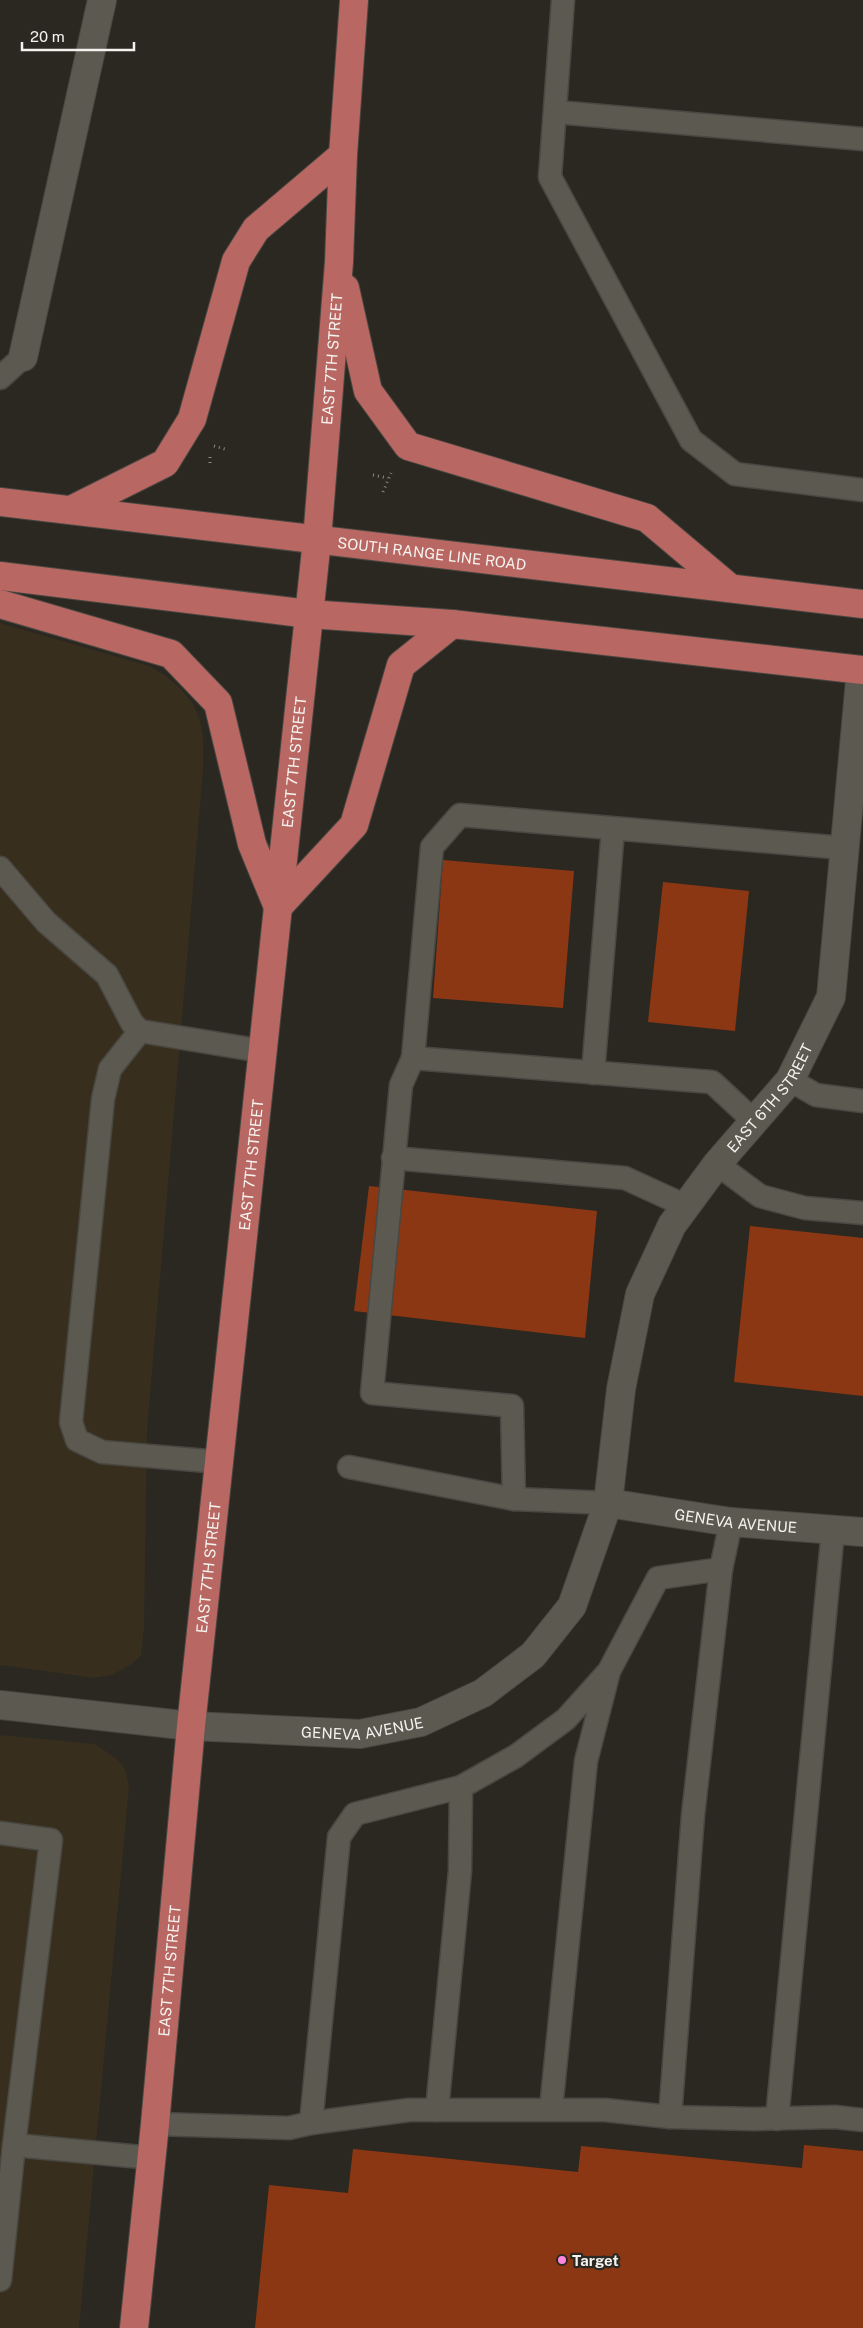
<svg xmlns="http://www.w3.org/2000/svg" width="863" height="2328" font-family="'Public Sans',sans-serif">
	<rect width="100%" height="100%" fill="#2b2821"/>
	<!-- commercial -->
	<g fill="#372e1e">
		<polygon points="0,623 149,666 166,676 181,689 193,704 200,720 203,737 203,770 147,1431 144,1628 141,1655 132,1664 112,1675 95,1678 0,1665"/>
		<polygon points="0,1735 95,1744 118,1760 126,1771 129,1787 79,2328 0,2328"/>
	</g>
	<!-- building -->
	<g fill="#8b3714">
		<polygon points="443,860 574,871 563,1008 433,998"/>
		<polygon points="663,882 749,891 735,1031 648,1022"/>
		<polygon points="369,1186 597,1211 585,1338 354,1311"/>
		<polygon points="750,1226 863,1238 863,1396 734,1382"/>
		<polygon points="804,2145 863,2151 863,2328 255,2328 269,2185 348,2193 353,2149 578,2172 581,2146 802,2168"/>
	</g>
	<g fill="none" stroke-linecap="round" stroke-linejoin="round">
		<!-- service casing -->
		<g stroke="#494741" stroke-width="25">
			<g id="service">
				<polyline points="563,0 550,177 691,440 735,474 863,490"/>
				<polyline points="556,112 863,139"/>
				<polyline points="0,378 23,357"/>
				<polyline points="0,868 46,922 107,975 132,1023 140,1031 262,1051"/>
				<polyline points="140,1031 110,1069 103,1099 71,1422 77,1440 102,1452 219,1462"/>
				<polyline points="413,1058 401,1085 372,1393 512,1406 514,1499"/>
				<polyline points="593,1073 613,829"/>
				<polyline points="790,1080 816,1095 863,1101"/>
				<polyline points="754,1121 712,1082 413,1058 432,847 460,815 844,848"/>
				<polyline points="393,1158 625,1178 686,1206"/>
				<polyline points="717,1164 760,1196 805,1208 863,1213"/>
				<polyline points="349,1467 514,1499 608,1503"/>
				<polyline points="0,1833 51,1840 14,2145 152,2158"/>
				<polyline points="551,2109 586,1761 608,1675"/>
				<polyline points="437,2110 460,1871 461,1787"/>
				<polyline points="670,2117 693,1815 721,1569"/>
				<polyline points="777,2119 833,1530"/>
				<polyline points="311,2123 339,1837 355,1814 461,1787 516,1756 566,1719 609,1671 658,1578 721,1569 731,1522"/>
				<polyline points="155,2124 289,2128 311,2123 409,2110 605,2110 670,2117 754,2119 835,2117 863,2120"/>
				<polyline points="0,2280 14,2145"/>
			</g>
		</g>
		<!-- minor casing -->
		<g stroke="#494741" stroke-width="30">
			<g id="minor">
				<polyline points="23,357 102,0"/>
				<path id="s1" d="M608 1503 731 1522 863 1532"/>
				<path id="s2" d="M0 1705 191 1726 360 1734 421 1722 483 1693 533 1655 572 1606 608 1503 621 1389 640 1294 672 1225 717 1164 790 1080 831 997 861 670"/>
			</g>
		</g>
		<!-- primary casing -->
		<g stroke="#494741" stroke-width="30">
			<g id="primary">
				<polyline points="345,288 368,391 408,446 647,518 730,588"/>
				<path id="s3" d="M0 502 863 604"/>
				<polyline points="71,510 165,463 192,419 236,261 256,229 343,155"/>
				<polyline points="0,576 309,614 452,624 863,670"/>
				<polyline points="0,604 171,654 218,703 252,844 278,907 354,825 401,665 452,624"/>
				<path id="s4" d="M134 2328 155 2124 191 1726 317 540 339 262 343 155 354 0"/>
			</g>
		</g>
		<!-- path -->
		<g stroke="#8d8b85" stroke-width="3" stroke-dasharray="1 4" stroke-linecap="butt">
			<polyline points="214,446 228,450"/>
			<polyline points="210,463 210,455"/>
			<polyline points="373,475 388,478"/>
			<polyline points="383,492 391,473"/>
		</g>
		<!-- service -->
		<use href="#service" stroke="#5c5951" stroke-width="22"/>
		<!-- minor -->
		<use href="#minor" stroke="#5c5951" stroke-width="28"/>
		<!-- primary -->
		<use href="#primary" stroke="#b96762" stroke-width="28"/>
	</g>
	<!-- markers -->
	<circle fill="#ff85df" stroke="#2b2821" stroke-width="2" cx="562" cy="2260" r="5"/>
	<g text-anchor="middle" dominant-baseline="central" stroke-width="4.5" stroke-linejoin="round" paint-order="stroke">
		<!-- street labels -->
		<g font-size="15" fill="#f4f2ee" stroke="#2b2821">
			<text stroke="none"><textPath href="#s4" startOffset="1979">EAST 7TH STREET</textPath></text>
			<text stroke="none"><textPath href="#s3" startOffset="435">SOUTH RANGE LINE ROAD</textPath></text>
			<text stroke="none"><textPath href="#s4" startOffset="1574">EAST 7TH STREET</textPath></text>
			<text stroke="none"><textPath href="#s2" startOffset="1175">EAST 6TH STREET</textPath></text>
			<text stroke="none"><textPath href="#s4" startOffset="1169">EAST 7TH STREET</textPath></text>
			<text stroke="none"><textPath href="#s1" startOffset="129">GENEVA AVENUE</textPath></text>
			<text stroke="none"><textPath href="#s4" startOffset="764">EAST 7TH STREET</textPath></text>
			<text stroke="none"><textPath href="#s2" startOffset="364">GENEVA AVENUE</textPath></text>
			<text stroke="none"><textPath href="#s4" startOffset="359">EAST 7TH STREET</textPath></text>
		</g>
		<!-- poi labels -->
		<g font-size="15" font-weight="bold" fill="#f4f2ee" stroke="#2b2821" text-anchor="start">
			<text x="572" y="2260">Target</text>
		</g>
	</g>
	<!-- scale -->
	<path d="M22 42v8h112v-8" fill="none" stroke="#f4f2ee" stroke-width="2.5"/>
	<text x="30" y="42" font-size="15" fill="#f4f2ee" stroke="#2b2821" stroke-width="4" paint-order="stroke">20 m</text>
</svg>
